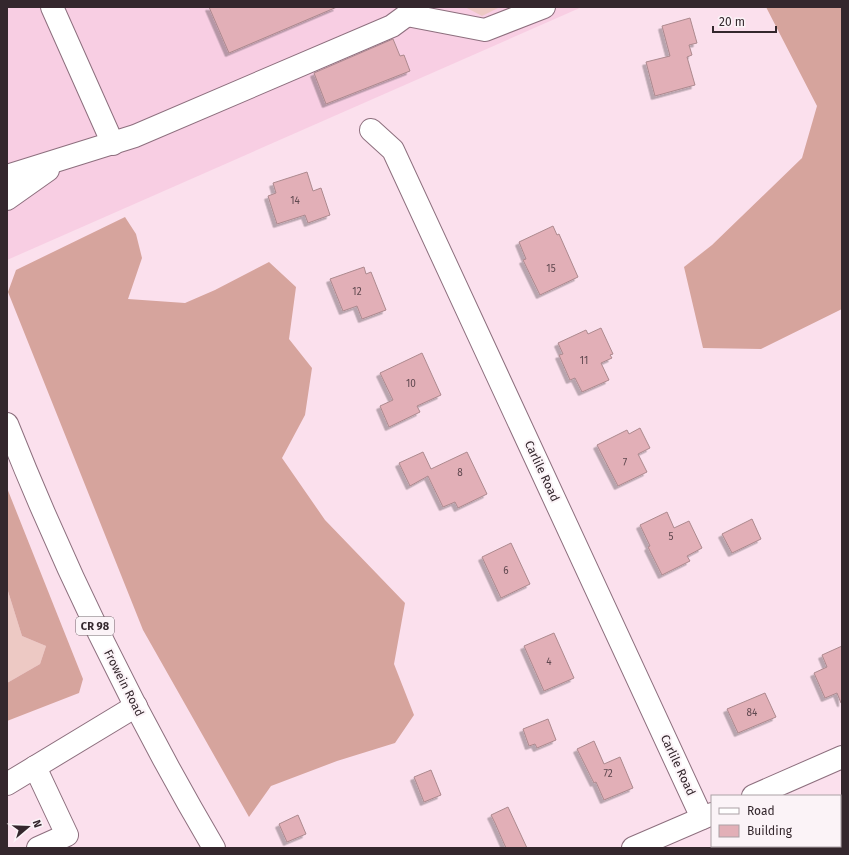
<svg xmlns="http://www.w3.org/2000/svg" width="849" height="855" font-family="'Fira Sans',sans-serif">
	<defs>
		<filter id="shadow"><feDropShadow dx="-3.5" dy="3.5" stdDeviation="0" flood-color="#0004"/></filter>
	</defs>
	<rect width="100%" height="100%" fill="#fbe0ed"/>
	<!-- built -->
	<polygon fill="#f8cee3" points="7,7 582,7 7,260"/>
	<!-- green -->
	<g fill="#edc9c4">
		<polygon points="465,7 500,7 482,16"/>
		<polygon points="7,588 22,636 46,646 40,664 7,683"/>
	</g>
	<!-- forest -->
	<g fill="#d6a49d">
		<polygon points="766,7 842,7 842,309 761,349 703,348 684,267 712,245 802,158 817,106"/>
		<polygon points="125,217 136,234 142,258 128,299 185,303 215,290 269,262 296,287 289,339 312,368 305,415 282,458 325,520 405,603 394,664 414,715 395,743 337,761 271,786 249,817 143,630 8,292 16,270"/>
		<polygon points="7,488 83,679 79,693 7,721 7,683 40,664 46,646 22,636 7,588"/>
	</g>
	<!-- building -->
	<g fill="#e2afb7" stroke="#ac898e" filter="url(#shadow)">
		<polygon points="209,7 337,7 229,53"/>
		<polygon points="690,18 697,43 689,45 692,55 687,57 695,85 655,96 646,62 670,56 662,26"/>
		<polygon points="393,39 400,56 404,55 410,71 326,104 314,73"/>
		<polygon points="307,172 313,191 321,188 330,215 308,223 305,215 277,224 268,196 276,193 273,183"/>
		<polygon points="553,226 557,235 559,234 578,277 540,295 523,260 526,259 519,242"/>
		<polygon points="364,267 366,274 371,272 386,310 362,319 357,306 343,311 330,279"/>
		<polygon points="601,328 613,354 610,355 612,358 601,363 609,380 582,392 575,378 570,380 559,355 563,354 558,343 586,330 588,334"/>
		<polygon points="422,353 441,395 417,406 420,412 389,427 380,406 393,400 380,373"/>
		<polygon points="640,428 650,448 638,454 647,472 618,486 597,445 627,430 629,434"/>
		<polygon points="423,452 431,469 467,452 487,494 458,508 455,502 443,507 428,476 410,486 399,463"/>
		<polygon points="667,512 674,528 689,521 702,548 687,556 690,561 662,575 648,547 650,546 640,525"/>
		<polygon points="752,519 761,539 732,553 722,534"/>
		<polygon points="511,543 530,584 501,598 482,557"/>
		<polygon points="554,633 574,678 544,691 524,646"/>
		<polygon points="842,646 842,703 841,703 837,693 825,698 814,673 827,667 822,655"/>
		<polygon points="765,693 776,717 738,733 727,709"/>
		<polygon points="548,719 556,740 537,748 535,744 529,746 523,729"/>
		<polygon points="594,741 604,764 620,757 633,788 604,800 596,782 594,783 577,749"/>
		<polygon points="431,770 441,795 424,802 414,777"/>
		<polygon points="508,807 527,848 506,848 495,823 491,815"/>
		<polygon points="298,815 306,834 287,842 279,824"/>
	</g>
	<g fill="none" stroke-linecap="round" stroke-linejoin="round">
		<!-- minor casing -->
		<g stroke="#8d6f7e" stroke-width="24">
			<g id="minor">
				<polyline points="52,7 113,144"/>
				<polyline points="407,15 485,30 544,7"/>
				<polyline points="371,130 393,150 702,818"/>
				<polyline points="7,176 135,136 392,26 407,15 412,7"/>
				<polyline points="7,199 48,170"/>
				<polyline points="35,767 67,835 38,848"/>
				<polyline points="7,784 136,706"/>
			</g>
		</g>
		<!-- major casing -->
		<g stroke="#8d6f7e" stroke-width="24">
			<g id="major">
				<path d="M7 424C65 570 134 712 214 848"/>
				<polyline points="753,796 842,757"/>
				<polyline points="633,848 712,814"/>
			</g>
		</g>
		<!-- minor -->
		<use href="#minor" stroke="#fff" stroke-width="22"/>
		<!-- major -->
		<use href="#major" stroke="#fff" stroke-width="22"/>
	</g>
	<g text-anchor="middle" dominant-baseline="central" stroke-width="4" stroke-linejoin="round" paint-order="stroke">
		<!-- number labels -->
		<g font-size="10" fill="#604950">
			<text x="295" y="201">14</text>
			<text x="551" y="269">15</text>
			<text x="357" y="292">12</text>
			<text x="584" y="361">11</text>
			<text x="411" y="384">10</text>
			<text x="625" y="463">7</text>
			<text x="460" y="473">8</text>
			<text x="671" y="537">5</text>
			<text x="506" y="571">6</text>
			<text x="549" y="662">4</text>
			<text x="752" y="713">84</text>
			<text x="608" y="774">72</text>
		</g>
		<!-- shield labels -->
		<rect fill="#fbf3f7" stroke="#70646a" stroke-width="1" x="76" y="617" width="38" height="18" rx="3"/>
		<g font-size="11" font-weight="bold" fill="#34272d">
			<text x="95" y="626">CR 98</text>
		</g>
		<!-- street labels -->
		<g font-size="12" fill="#34272d" stroke="#fbf3f7">
			<text transform="translate(542 471) rotate(65)">Carlile Road</text>
			<text transform="translate(124 683) rotate(63)">Frowein Road</text>
			<text transform="translate(678 765) rotate(65)">Carlile Road</text>
		</g>
	</g>
	<!-- border -->
	<rect width="849" height="855" fill="none" stroke="#34272d" stroke-width="16"/>
	<!-- legend -->
	<rect x="711" y="795" width="130" height="52" fill="#fbf3f7" stroke="#aba1a6"/>
	<rect x="719" y="808" width="20" height="6" fill="#ffffff" stroke="#aba1a6"/>
	<text x="747" y="815" font-size="12" fill="#34272d">Road</text>
	<rect x="719" y="825" width="20" height="12" fill="#e2afb7" stroke="#aba1a6"/>
	<text x="747" y="835" font-size="12" fill="#34272d">Building</text>
	<!-- north arrow -->
	<g transform="translate(28 827) rotate(71)" stroke="#fbf3f7" stroke-width="3" paint-order="stroke">
	<path d="M0-3L7 15L0 10L-7 15Z" fill="#34272d"/>
	<text y="-6" font-size="11" font-weight="bold" text-anchor="middle" fill="#34272d">N</text>
	</g>
	<!-- scale -->
	<path d="M713 26v6h63v-6" fill="none" stroke="#34272d" stroke-width="2"/>
	<text x="719" y="26" font-size="12" fill="#34272d" stroke="#fbf3f7" stroke-width="3" paint-order="stroke">20 m</text>
</svg>
